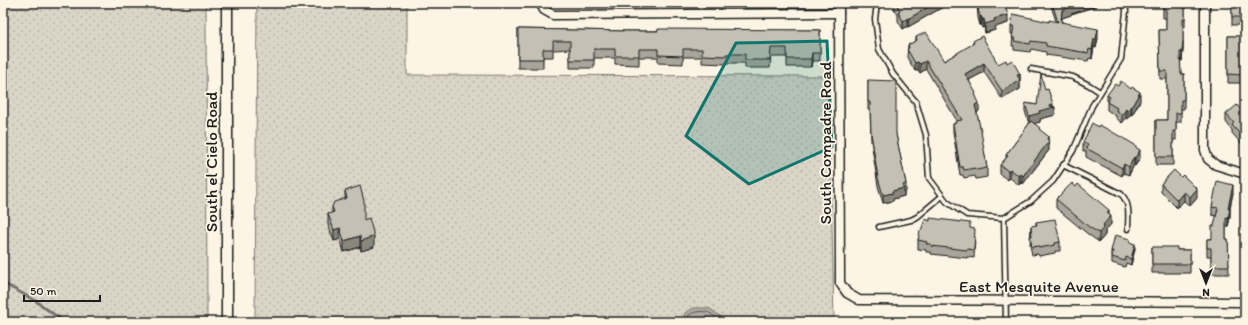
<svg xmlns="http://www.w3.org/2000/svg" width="1248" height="325" font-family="Itim,sans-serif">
	<defs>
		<pattern id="grass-dots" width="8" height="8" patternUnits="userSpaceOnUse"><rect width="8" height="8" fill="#dbd5c8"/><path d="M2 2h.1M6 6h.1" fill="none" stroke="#bbb6ab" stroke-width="1.8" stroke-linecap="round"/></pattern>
	</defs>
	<rect width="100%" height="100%" fill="#fcf5e5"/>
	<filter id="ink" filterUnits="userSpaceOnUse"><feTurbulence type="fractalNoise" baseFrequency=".025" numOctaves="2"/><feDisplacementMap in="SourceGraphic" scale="8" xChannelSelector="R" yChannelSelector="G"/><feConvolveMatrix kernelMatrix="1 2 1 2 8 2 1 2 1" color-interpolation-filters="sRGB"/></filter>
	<g filter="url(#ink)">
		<!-- grass -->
		<g fill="url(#grass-dots)" stroke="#7c7872">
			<polygon points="3,3 206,3 207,322 3,322"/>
			<polygon points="257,3 407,3 407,75 829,76 834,322 255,322"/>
		</g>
		<!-- water -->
		<polygon fill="#b0aba1" stroke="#75726c" points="693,308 709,308 721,317 722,322 682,322 685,313"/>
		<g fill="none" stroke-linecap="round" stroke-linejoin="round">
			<!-- shore -->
			<path stroke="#575551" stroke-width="1" d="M687 322 689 315C698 309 714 310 718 322"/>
			<!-- stream -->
			<polyline stroke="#75726c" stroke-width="3" points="3,283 36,301 64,322"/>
			<!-- service casing -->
			<g stroke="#1c1c1c" stroke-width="7">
				<g id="service">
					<polyline points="877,3 875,19 879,49 893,74 916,102 926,135 929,178 947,202 967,215 1004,218 1031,201 1053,181 1073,151 1092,106 1121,59 1126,11 1125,3"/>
					<polyline points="1031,69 1073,77 1089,85 1100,92"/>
					<path d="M1063 165 1121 194C1131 204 1128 217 1128 229"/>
					<polyline points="1004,218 1006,322"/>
					<polyline points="879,227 911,220 917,217 942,196"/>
				</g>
			</g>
			<!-- minor casing -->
			<g stroke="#1c1c1c" stroke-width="11">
				<g id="minor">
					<polyline points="540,3 544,10 553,15 839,13"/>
					<polyline points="839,3 840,283 847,293 859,300 1245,302"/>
					<polyline points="1205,3 1205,150 1208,159 1216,165 1245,174"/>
				</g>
			</g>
			<!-- tertiary casing -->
			<g stroke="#1c1c1c" stroke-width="13">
				<polyline id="tertiary" points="227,322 227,3"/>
			</g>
			<!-- service -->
			<use href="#service" stroke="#fcf5e5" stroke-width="4"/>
			<!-- minor -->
			<use href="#minor" stroke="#fcf5e5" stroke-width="8"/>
			<!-- tertiary -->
			<use href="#tertiary" stroke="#fcf5e5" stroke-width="10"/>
		</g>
		<!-- wall -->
		<g fill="#a9a59a" stroke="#1c1c1c">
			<polygon points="894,3 950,3 908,27 908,26 903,29 898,21 898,15 894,9"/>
			<polygon points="977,3 1004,3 1008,23 995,27 995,30 985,33 984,27 982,28 981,25 980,25 978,18"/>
			<polygon points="1051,3 1102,3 1097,5 1097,6 1071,14 1071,15 1062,18 1062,23 1098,38 1096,48 1094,47 1092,59 1089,58 1088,61 1046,55 1046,52 1031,49 1030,52 1014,50 1014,46 1012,46 1013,34 1011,34 1011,26 1056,21 1051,6"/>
			<polygon points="1163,3 1183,8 1185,8 1185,27 1183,27 1183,50 1182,61 1180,61 1181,74 1184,74 1184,109 1181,109 1181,122 1176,122 1176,140 1173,140 1173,165 1156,165 1156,120 1167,120 1167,79 1160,79 1159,30 1166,30 1166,18 1163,18"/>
			<rect x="1232" y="3" width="13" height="22"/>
			<polygon points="518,29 628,31 820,30 820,61 812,61 811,67 787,67 787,57 771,57 770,68 745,68 745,63 726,63 726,64 702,63 702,57 683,57 683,64 658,63 658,57 639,57 639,65 615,64 615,58 594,58 594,68 570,68 570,49 553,50 553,57 543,57 543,68 518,68"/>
			<polygon points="1228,36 1245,36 1245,70 1242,70 1242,83 1228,83"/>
			<polygon points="916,37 944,61 973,44 973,41 998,64 1007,63 1020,74 1020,89 1002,99 984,72 969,80 976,97 979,111 977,113 987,168 987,177 976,179 975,176 964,178 963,175 960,175 953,132 953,124 955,123 957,121 926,69 920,73 918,70 915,71 907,57 908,45 916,41"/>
			<polygon points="868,80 896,134 906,184 906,192 904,193 904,196 893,199 893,201 883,203 878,186 871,141 870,110 868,110"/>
			<polygon points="1045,90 1053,107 1055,115 1040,119 1040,122 1034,123 1048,141 1049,150 1023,184 1021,182 1019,185 1010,178 1008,180 1000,174 1000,165 1006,158 1006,155 1029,124 1025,111 1025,103 1037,105"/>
			<polygon points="1107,95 1140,101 1132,115 1131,114 1128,119 1126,118 1122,123 1116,118 1116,116 1107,110"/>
			<polygon points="1226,114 1245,115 1245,148 1232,133 1232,130 1226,122"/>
			<polygon points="1083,142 1135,147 1140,158 1135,166 1134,165 1129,175 1124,173 1122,176 1086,157 1086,152 1083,151"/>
			<polygon points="1174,170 1197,198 1190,206 1184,201 1177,208 1161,192 1161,184"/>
			<polygon points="345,191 364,220 374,247 361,251 360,247 344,252 340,239 334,241 328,225 328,214 332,213 332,207 345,199"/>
			<polygon points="1233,193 1230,208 1230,217 1228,227 1226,227 1226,239 1228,239 1229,274 1211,274 1211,256 1207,256 1207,239 1212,239 1217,216 1212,215 1212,207"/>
			<polygon points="1056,199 1109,214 1111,224 1105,231 1105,235 1099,242 1089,235 1056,208"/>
			<polygon points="930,221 970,228 975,237 974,258 967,257 967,258 931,254 931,252 926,252 926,250 918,249 918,240 921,231"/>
			<polygon points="1036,222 1060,242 1060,251 1055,251 1055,253 1039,256 1038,254 1032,255 1030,245 1031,226 1036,226"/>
			<polygon points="1130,243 1135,249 1131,265 1126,263 1125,267 1112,263 1112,257 1111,256 1111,251"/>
			<polygon points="1152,247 1177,250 1190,250 1190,273 1152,273"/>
		</g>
		<!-- shaded-wall -->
		<g fill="#89867d" stroke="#1c1c1c">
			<polygon points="935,3 950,3 908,27 908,19"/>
			<polygon points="1078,3 1102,3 1097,5 1097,6 1071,14 1071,15 1062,18 1061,31 1061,22 1062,10 1071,5"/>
			<polygon points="1008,15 1008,23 995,27 995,30 985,33 985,24 994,19"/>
			<polygon points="981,16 981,25 980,25 980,17"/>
			<polygon points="908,18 908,26 903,29 903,21"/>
			<polygon points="982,19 984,19 984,27 982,28"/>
			<polygon points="1098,29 1098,38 1096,48 1096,39"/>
			<polygon points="1094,39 1094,47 1092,59 1092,50"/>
			<polygon points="1183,41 1183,50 1182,61 1182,52"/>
			<polygon points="812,53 812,61 811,67 811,59"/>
			<polygon points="926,61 926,69 920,73 920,64"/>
			<polygon points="918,62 918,70 915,71 915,63"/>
			<polygon points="984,63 984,72 965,82 965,74"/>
			<polygon points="1020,74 1020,89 1002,99 1002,91 1017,75"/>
			<polygon points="1140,92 1140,101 1132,115 1132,106"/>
			<polygon points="979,103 979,111 975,114 975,105"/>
			<polygon points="1053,104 1053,107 1055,107 1055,115 1040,119 1040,122 1029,125 1029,116 1050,105"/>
			<polygon points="1131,106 1131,114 1128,119 1128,110"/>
			<polygon points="1126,109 1126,118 1122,123 1122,115"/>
			<polygon points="1048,136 1049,150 1023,184 1023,176"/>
			<polygon points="1140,150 1140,158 1135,166 1135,158"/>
			<polygon points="1134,157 1134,165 1129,175 1129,167"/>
			<polygon points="1124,164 1124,173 1122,176 1122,168"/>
			<polygon points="1010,169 1010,178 1008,180 1008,171"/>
			<polygon points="1021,174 1021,182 1019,185 1019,176"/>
			<polygon points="1233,185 1233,193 1228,216 1228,208"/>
			<polygon points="904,188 904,196 893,199 893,201 883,203 883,195 892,191"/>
			<polygon points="1197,189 1197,198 1190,206 1190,197"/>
			<polygon points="1184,192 1184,201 1177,208 1177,200"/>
			<polygon points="1230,208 1230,217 1228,227 1228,219"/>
			<polygon points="1109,210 1109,218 1111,216 1111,224 1105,231 1105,235 1099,242 1099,233 1107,213"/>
			<polygon points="340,228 340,239 334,241 334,230"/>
			<polygon points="360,236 360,247 344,252 344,241"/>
			<polygon points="374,236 374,247 361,251 361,241"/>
			<polygon points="1135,244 1135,249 1131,265 1131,259"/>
		</g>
		<!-- building -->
		<g fill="#c4c0b3" stroke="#1c1c1c">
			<polygon points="896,3 935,3 908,19 908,18 903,21 898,12 900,11"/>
			<polygon points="978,3 1004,3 1008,15 994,19 995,21 985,24 984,19 982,19 981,16 980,17 978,9 979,9"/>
			<polygon points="1052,3 1078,3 1071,5 1071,7 1062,10 1061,22 1098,29 1096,39 1094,39 1092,50 1089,49 1088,53 1046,46 1046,43 1031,41 1030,44 1014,41 1015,38 1012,38 1014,26 1011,26 1013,14 1049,22 1049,20 1058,22"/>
			<polygon points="1163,3 1183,3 1183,8 1185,8 1185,19 1183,19 1183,41 1182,52 1180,52 1181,74 1184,74 1184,100 1181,100 1181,113 1176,113 1176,131 1173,131 1173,157 1156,157 1156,120 1167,120 1167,71 1160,71 1159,30 1166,30 1166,9 1163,9"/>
			<rect x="1232" y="3" width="13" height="14"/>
			<polygon points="518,29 628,31 658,31 658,29 820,30 820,53 812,53 811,59 787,59 787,48 771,48 770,60 745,60 745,54 726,54 726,56 702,55 702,49 683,49 683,56 658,55 658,49 639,49 639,56 615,56 615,49 594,49 594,60 570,60 570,41 553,41 553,49 543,49 543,59 518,59"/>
			<polygon points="926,32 944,61 974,43 973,41 982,36 998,64 1006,60 1007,63 1012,60 1020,74 1017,75 1020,80 1002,91 984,63 965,74 976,93 975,94 979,103 975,105 981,131 987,168 976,170 975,168 964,170 963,167 960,167 953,124 956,123 955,121 962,120 926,61 920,64 918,62 915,63 907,49 909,48 908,45 917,40 916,37"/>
			<polygon points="1228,36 1245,36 1245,62 1242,62 1242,75 1228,74"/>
			<polygon points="1041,74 1045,90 1048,89 1053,104 1050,105 1050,106 1055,107 1039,111 1040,113 1029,116 1025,103 1037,105"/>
			<polygon points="868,80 896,81 896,134 906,184 903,185 904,188 892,191 893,193 883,195 878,178 871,133 870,102 868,102"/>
			<polygon points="1121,81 1131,89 1132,87 1140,92 1132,106 1131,106 1128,110 1126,109 1122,115 1116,110 1117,108 1107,102 1110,97 1107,95 1115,84 1118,86"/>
			<polygon points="1237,105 1245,115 1245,140 1232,125 1234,123 1226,114"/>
			<polygon points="1031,121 1040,128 1039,129 1048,136 1047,139 1049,141 1023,176 1021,174 1019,176 1010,169 1008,171 1000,165 1008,156 1006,155"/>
			<polygon points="1092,123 1098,127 1099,125 1107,129 1130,142 1135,145 1135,147 1140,150 1135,158 1134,157 1129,167 1124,164 1122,168 1086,148 1088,145 1083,142"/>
			<polygon points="1174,170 1181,177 1183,175 1197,189 1190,197 1184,192 1177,200 1161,184"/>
			<polygon points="1217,181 1233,185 1228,208 1230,208 1228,219 1226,218 1226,239 1228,239 1229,266 1211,266 1211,248 1207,248 1207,239 1212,239 1212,226 1214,226 1218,208 1212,207"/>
			<polygon points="1072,183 1076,187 1078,184 1109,210 1107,213 1111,216 1103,225 1105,226 1099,233 1089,227 1056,199"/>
			<polygon points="360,186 364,201 364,220 369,218 374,236 361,241 360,236 344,241 340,228 334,230 328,214 334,212 332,207 334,202 347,198 345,191"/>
			<polygon points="930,218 970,223 970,228 975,229 974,250 967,249 967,250 931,246 931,244 926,244 927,242 918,240 920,230 921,231 925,219 930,221"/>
			<polygon points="1055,219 1060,242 1055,243 1055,245 1039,248 1038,246 1032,247 1030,236 1032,236 1031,226 1037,225 1036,222"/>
			<polygon points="1115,235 1130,239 1129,242 1135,244 1131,259 1126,257 1125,261 1112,257 1113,251 1111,251"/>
			<polygon points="1152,247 1177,247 1177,250 1190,250 1190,264 1152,264"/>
		</g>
	</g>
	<!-- marked area -->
	<path fill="#0f766e" fill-opacity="0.2" stroke="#0f766e" stroke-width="3" stroke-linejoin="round" d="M827 41 832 147 749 184 686 136 736 43Z"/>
	<g text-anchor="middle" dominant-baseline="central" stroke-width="3.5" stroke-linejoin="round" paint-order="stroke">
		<!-- street labels -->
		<g font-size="17" fill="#1c1c1c" stroke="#fcf5e5">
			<text transform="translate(825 143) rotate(-90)">South Compadre Road</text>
			<text transform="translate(211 162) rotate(-90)">South el Cielo Road</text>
			<text x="1039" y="286">East Mesquite Avenue</text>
		</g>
	</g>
	<!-- margin -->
	<rect width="1248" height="325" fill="none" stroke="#fcf5e5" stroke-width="16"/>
	<rect x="8" y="8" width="1232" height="309" fill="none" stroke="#1c1c1c" stroke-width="1.5" filter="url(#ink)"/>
	<!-- north arrow -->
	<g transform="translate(1206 283) rotate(180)" stroke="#fcf5e5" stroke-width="3" paint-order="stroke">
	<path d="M0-3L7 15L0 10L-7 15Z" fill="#1c1c1c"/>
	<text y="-6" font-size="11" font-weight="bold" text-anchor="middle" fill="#1c1c1c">N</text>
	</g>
	<!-- scale -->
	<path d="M24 295v6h76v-6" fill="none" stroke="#1c1c1c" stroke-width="2"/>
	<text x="30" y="295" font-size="12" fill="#1c1c1c" stroke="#fcf5e5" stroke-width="3" paint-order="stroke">50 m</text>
</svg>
